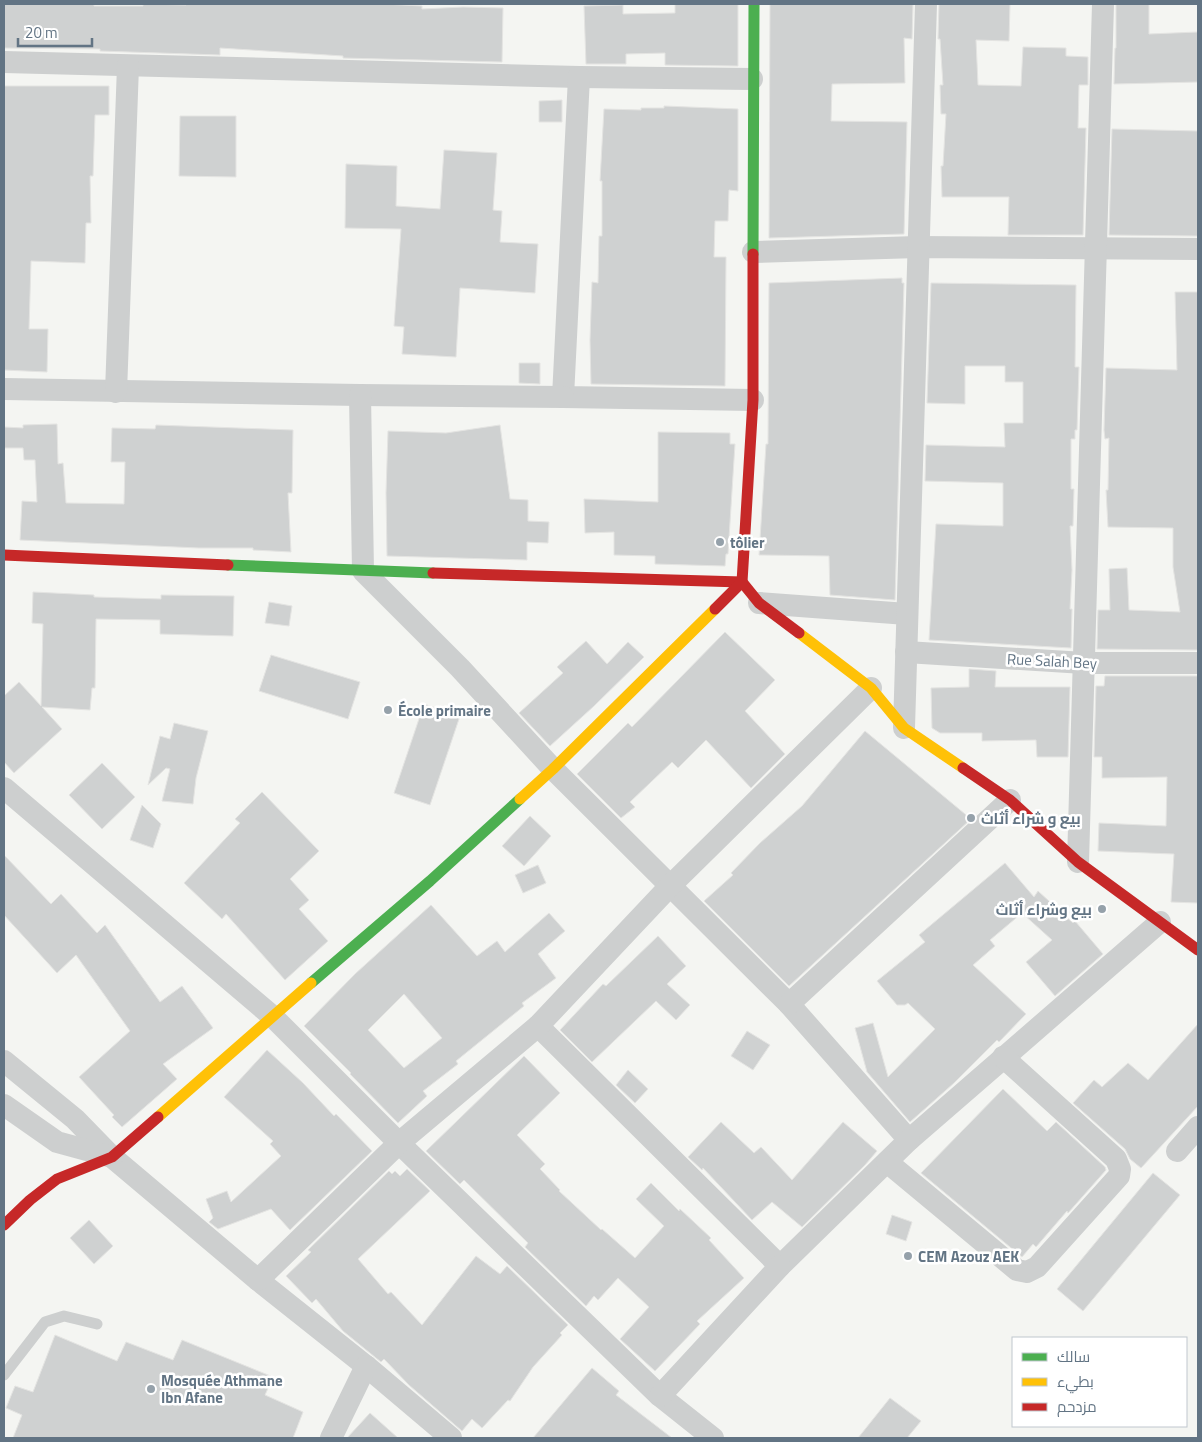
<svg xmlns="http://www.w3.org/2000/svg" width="1202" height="1442" font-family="'Titillium Web',Cairo,sans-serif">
	<rect width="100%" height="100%" fill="#f4f5f2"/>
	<!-- building -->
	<g fill="#cfd1d1" stroke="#e4e4e2" fill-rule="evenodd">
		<polygon points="4,4 94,4 94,6 143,6 143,4 186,5 186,4 383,4 422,6 422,9 463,7 503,8 502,62 343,58 343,56 220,48 220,55 100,51 100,49 4,48"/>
		<polygon points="675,4 738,4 738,66 665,65 665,53 626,54 626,64 586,64 584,6 623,5 623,14 675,13"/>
		<polygon points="770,4 913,4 912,39 904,38 905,83 832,84 831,121 907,122 904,234 769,238"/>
		<polygon points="939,4 1010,4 1009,41 976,40 978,85 1021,86 1023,47 1066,48 1066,56 1088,57 1088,85 1079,85 1078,128 1086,128 1083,235 1008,235 1009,197 942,197 941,166 943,166 946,114 941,114 940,85 943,85 940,39 938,39"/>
		<polygon points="1116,4 1149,4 1149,34 1198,32 1198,82 1114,84 1115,48 1116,48"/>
		<polygon points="4,86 109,86 109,115 95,115 93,176 90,176 91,223 86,223 85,263 31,261 29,329 48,329 47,372 4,370"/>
		<polygon points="562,100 562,122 539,122 539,101"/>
		<polygon points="664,106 738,109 738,191 729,190 728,221 715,221 714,257 726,257 725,386 591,384 590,340 592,282 598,283 599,236 602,236 602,181 600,181 604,109 641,110 641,108 664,108"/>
		<polygon points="180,116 236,116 236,177 179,176"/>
		<polygon points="1112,129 1198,131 1198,236 1109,235"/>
		<polygon points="444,150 497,153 493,210 502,211 500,242 538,244 535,293 460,288 456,357 402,354 404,327 394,326 401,229 345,228 346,164 397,166 396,206 440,209"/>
		<polygon points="902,278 902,283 904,283 895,600 830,595 829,556 759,555 766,444 768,444 769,283"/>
		<polygon points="931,283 1076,285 1075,367 1079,367 1077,430 1075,430 1075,439 1071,439 1071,489 1074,489 1073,526 1070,526 1072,570 1070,609 1072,609 1071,648 929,640 936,524 1003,526 1003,483 925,481 926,445 1005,447 1004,423 1023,423 1023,382 1005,382 1005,366 965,366 965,404 927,403"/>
		<polygon points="1175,292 1198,292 1198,650 1097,649 1098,610 1110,610 1109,569 1127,568 1129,610 1180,612 1173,567 1173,528 1108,527 1106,490 1108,490 1109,438 1105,439 1104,430 1106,368 1177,370"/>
		<polygon points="519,363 540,363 540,384 519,383"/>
		<polygon points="57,424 58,464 63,463 66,503 124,504 125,462 111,462 112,428 155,429 156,425 293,430 292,493 288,493 291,552 253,550 253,548 199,548 20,540 22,501 37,502 35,460 24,460 23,448 4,448 4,427 23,428 23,425"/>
		<polygon points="500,425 510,499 528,500 528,521 549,522 548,543 527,542 527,560 387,556 386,493 388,431 446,433"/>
		<polygon points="658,432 730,433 730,444 735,444 728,554 726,554 725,566 655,564 655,556 614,555 614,532 585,533 584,499 658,502"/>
		<polygon points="33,592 94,595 94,597 161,599 161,595 234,596 233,636 160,634 160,620 96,619 95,688 92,688 90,710 42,707 62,729 14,773 4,762 4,696 19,682 41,706 43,624 32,623"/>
		<polygon points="269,602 292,606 289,626 265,623"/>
		<polygon points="725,632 775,680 745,711 785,754 751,788 706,740 678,768 672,762 630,802 635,807 621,818 577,774 628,723 632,727"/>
		<polygon points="586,641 607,664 628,642 644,657 594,706 550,746 519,713 563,673 557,667"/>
		<polygon points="271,655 360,682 348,719 259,691"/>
		<polygon points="969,669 996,671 995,687 1070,687 1068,757 1037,757 1036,740 982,741 982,733 940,733 932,728 931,688 969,687"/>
		<polygon points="1105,676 1198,676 1198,903 1171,902 1174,854 1098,851 1099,823 1166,826 1167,777 1102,778 1102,757 1094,757 1096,686 1104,686"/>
		<polygon points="424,704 460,716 430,805 394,793"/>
		<polygon points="174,723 208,731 196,778 193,804 162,801 170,769 166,768 148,785 160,736 170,739"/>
		<polygon points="865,731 971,819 789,986 704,901 733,875 731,873 760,843 802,806"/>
		<polygon points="102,763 135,797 102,829 69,795"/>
		<polygon points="262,792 319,851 290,879 309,900 299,909 328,941 285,980 226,914 222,919 184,883 240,823 235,819"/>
		<polygon points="142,805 161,824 153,848 130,840"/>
		<polygon points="530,816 551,836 524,866 502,846"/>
		<polygon points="4,855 51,904 61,894 97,933 105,925 160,1002 182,986 213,1028 163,1064 177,1079 122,1127 112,1117 114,1115 79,1077 130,1031 76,955 57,973 4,915"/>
		<polygon points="1005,863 1034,897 1038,891 1073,923 1075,921 1103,954 1055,996 1026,962 1052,940 1022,913 990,940 995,946 973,965 1026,1014 999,1042 997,1040 954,1083 910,1122 867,1072 855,1028 873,1023 888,1077 935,1029 908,1003 905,1005 897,1005 877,981 925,942 919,935"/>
		<polygon points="538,865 546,883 523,893 515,875"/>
		<path d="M431 905 477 956 497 941 505 952 549 913 565 931 538 954 556 978 522 1003 524 1006 456 1061 458 1064 423 1091 427 1096 398 1123 350 1074 351 1073 304 1026 355 974ZM404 994 442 1038 404 1068 368 1030Z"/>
		<polygon points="658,936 686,966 667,984 690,1005 676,1020 656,1001 592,1062 560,1030 603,984 606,986"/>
		<polygon points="1198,1024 1198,1106 1141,1168 1130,1159 1125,1149 1073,1103 1094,1080 1102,1087 1128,1063 1148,1080"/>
		<polygon points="747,1031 770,1045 753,1070 731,1056"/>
		<polygon points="267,1050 303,1083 334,1116 336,1114 372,1151 290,1230 271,1209 218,1229 209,1222 213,1218 206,1199 227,1191 231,1202 281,1156 270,1144 273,1141 224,1097"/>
		<polygon points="524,1056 560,1093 517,1135 545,1164 540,1169 560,1190 559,1191 601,1230 602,1229 635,1258 664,1226 636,1199 651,1183 679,1211 680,1209 711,1238 709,1240 744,1278 697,1321 700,1324 655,1371 620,1339 649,1307 618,1278 598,1300 594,1296 586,1306 525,1247 528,1243 464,1180 460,1184 426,1151"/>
		<polygon points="628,1070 648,1089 635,1103 616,1085"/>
		<polygon points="1003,1089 1047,1131 1056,1122 1105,1167 1106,1170 1068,1213 1067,1211 1036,1247 1033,1244 1022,1257 921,1173"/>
		<polygon points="721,1122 754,1153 761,1147 792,1180 843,1122 877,1151 865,1165 802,1227 772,1202 752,1220 703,1168 702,1170 688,1157"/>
		<polygon points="407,1169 430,1191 358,1259 388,1294 391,1292 422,1325 476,1256 500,1274 507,1266 568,1325 560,1333 562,1335 533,1367 510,1401 508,1400 482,1428 472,1419 462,1431 409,1385 384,1359 381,1362 343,1331 316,1299 312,1303 286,1276 311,1252 308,1250 389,1171 392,1174 395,1171 400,1176"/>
		<polygon points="1153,1173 1180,1195 1083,1311 1057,1289"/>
		<polygon points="892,1215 912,1222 906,1241 886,1234"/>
		<polygon points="89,1220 113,1246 94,1264 70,1238"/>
		<polygon points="55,1335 117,1361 126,1342 173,1360 182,1340 273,1377 265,1395 303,1412 293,1438 13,1438 22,1415 6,1408 15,1386 33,1392"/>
		<polygon points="592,1368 619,1391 616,1395 672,1438 533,1438"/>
		<polygon points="890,1398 921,1421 907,1438 858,1438"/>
		<polygon points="370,1413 398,1438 347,1438"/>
	</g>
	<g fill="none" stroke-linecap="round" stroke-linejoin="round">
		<!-- lane -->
		<polyline stroke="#cdcfcf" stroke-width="11" points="4,1375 45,1322 64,1316 97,1324"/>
		<!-- street -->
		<g stroke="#cdcfcf" stroke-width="22">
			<polyline points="4,62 579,77 752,79"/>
			<polyline points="579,77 563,397 753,400"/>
			<polyline points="753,252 918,247 1198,249"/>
			<polyline points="4,389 360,395 563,397"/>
			<polyline points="116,392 128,66"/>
			<polyline points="360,395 363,571 460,668 553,769 789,1004 909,1140 1160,922"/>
			<polyline points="759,603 907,614"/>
			<polyline points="906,652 1084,663 1198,663"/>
			<polyline points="904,728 926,4"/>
			<polyline points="4,788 272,1016 399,1143 660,1396 713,1438"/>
			<polyline points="1078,862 1103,4"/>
			<polyline points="789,1004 1010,800"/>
			<polyline points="538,1026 780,1266 909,1140"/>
			<polyline points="4,1061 75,1119 112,1157 258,1280 366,1366 451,1438"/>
			<polyline points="4,1105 57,1142 112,1157"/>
			<polyline points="1177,1151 1198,1127"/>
			<polyline points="887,1162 1017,1270 1027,1272 1037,1267 1119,1176 1120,1169 1116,1159 1003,1057"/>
			<polyline points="258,1280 399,1143 538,1026 670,886 871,688"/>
			<polyline points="660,1396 780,1266"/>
			<polyline points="331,1438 366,1366"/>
		</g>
		<!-- fast -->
		<g stroke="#4caf50" stroke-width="11">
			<polyline points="753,254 754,4"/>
			<polyline points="228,565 433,573"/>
			<polyline points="311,983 430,881 520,799"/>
		</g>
		<!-- slow -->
		<g stroke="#ffc107" stroke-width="11">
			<polyline points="799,633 871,688 904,728 963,768"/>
			<polyline points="520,799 553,769 715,609"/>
			<polyline points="158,1117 311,983"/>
		</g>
		<!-- jam -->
		<g stroke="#c62828" stroke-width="11">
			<polyline points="4,555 228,565"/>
			<polyline points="433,573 742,582 759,603 799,633"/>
			<polyline points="715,609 742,582 753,400 753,254"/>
			<polyline points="963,768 1010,800 1078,862 1198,950"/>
			<polyline points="4,1225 30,1200 57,1179 112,1157 158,1117"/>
		</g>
	</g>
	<!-- markers -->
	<g fill="#95a1aa" stroke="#fff" stroke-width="2">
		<circle cx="720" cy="542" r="5"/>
		<circle cx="388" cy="710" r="5"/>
		<circle cx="971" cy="818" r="5"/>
		<circle cx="1102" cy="909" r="5"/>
		<circle cx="908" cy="1256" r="5"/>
		<circle cx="151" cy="1389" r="5"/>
	</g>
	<g text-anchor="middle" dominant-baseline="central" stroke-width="5" stroke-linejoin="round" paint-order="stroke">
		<!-- poi labels -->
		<g font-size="15" font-weight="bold" fill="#627484" stroke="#fff" text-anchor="start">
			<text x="730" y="542">tôlier</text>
			<text x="398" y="710">École primaire</text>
			<text x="981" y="818">بيع و شراء أثاث</text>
			<text x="1092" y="909" text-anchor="end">بيع وشراء أثاث</text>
			<text x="918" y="1256">CEM Azouz AEK</text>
			<text x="161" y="1380">Mosquée Athmane<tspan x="161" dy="17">Ibn Afane</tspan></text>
		</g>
		<!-- street labels -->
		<g font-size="15" fill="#627484" stroke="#fff">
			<text transform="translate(1052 661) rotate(3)">Rue Salah Bey</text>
		</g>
	</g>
	<!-- border -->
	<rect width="1202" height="1442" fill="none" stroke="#627484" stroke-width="10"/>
	<!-- legend -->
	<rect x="1012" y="1337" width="175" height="90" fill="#ffffff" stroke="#c0c7ce"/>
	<rect x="1022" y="1353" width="25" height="8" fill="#4caf50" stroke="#c0c7ce"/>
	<text x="1057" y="1362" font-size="15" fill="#627484">سالك</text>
	<rect x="1022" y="1378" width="25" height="8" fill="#ffc107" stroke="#c0c7ce"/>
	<text x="1057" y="1387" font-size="15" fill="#627484">بطيء</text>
	<rect x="1022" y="1403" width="25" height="8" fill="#c62828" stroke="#c0c7ce"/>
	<text x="1057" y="1412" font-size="15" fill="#627484">مزدحم</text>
	<!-- scale -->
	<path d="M18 38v8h74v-8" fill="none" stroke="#627484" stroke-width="2.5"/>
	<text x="25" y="38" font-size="15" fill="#627484" stroke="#ffffff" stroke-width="4" paint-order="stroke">20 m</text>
</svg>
